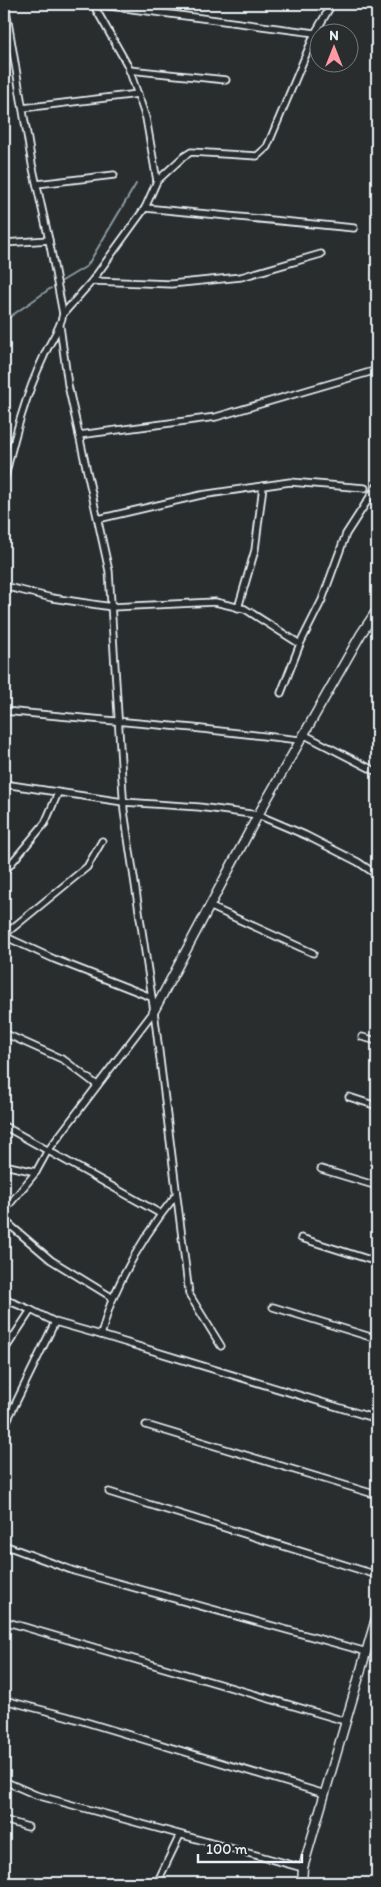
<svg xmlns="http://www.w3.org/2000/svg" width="381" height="1887" font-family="Itim,sans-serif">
	<rect width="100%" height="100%" fill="#2a2d2e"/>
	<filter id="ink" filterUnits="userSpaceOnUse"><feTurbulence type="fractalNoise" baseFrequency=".02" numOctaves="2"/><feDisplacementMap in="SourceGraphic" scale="10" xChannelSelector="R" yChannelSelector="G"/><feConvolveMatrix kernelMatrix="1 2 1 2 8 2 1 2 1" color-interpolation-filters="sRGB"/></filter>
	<g filter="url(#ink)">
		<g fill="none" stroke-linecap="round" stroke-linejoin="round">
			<!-- stream -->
			<g stroke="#889ba4" stroke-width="2">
				<polyline points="62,281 87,266 136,184"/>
				<polyline points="4,321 51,288"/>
			</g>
			<!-- street casing -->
			<g stroke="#e8f1f8" stroke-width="9">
				<g id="street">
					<polyline points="93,4 128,66 146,118 157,181"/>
					<polyline points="94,4 315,33"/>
					<polyline points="129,70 226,80"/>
					<polyline points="23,108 138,94"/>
					<polyline points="37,184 114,175"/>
					<polyline points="145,208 354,228"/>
					<polyline points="4,243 49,240"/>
					<polyline points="92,281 171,284 241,277 321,254"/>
					<polyline points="63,314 92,281 145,208 157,181 183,157 191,152 257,156 267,147 315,33 332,4"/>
					<polyline points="60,326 68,385 109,571 124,811 154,1011 189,1294 221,1346"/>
					<polyline points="79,435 216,417 370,372"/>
					<path d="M4 481C14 439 25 396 44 356 50 341 60 330 63 314L49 240 32 164 5 4"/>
					<polyline points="98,519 201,495 290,482 365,488"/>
					<polyline points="4,586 52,598 112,607 215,602 245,609 300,644"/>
					<polyline points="238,608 255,550 263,486"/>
					<polyline points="281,693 300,644 322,600 346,534 377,486"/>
					<polyline points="4,711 193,728 300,740"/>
					<polyline points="303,734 377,772"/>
					<polyline points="4,784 123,802 199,807 258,815 305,835 358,862 377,875"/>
					<polyline points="4,872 45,823 58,793"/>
					<polyline points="209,906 313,953"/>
					<polyline points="4,935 87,867 102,841"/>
					<polyline points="4,936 54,959 151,997"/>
					<polyline points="4,1033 64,1060 97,1085"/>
					<polyline points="362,1037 377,1041"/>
					<polyline points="349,1097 377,1106"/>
					<polyline points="4,1126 161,1214"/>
					<polyline points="4,1165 36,1172"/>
					<polyline points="321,1169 377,1186"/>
					<polyline points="4,1211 36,1172 47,1152 154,1011"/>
					<polyline points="4,1220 51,1260 113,1298"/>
					<polyline points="301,1238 377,1262"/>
					<polyline points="4,1299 31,1310 55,1322 101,1335 377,1419"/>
					<polyline points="273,1307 377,1339"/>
					<path d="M101 1335C105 1322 108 1309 113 1298 129 1261 151 1226 176 1195"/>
					<polyline points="4,1351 31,1310"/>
					<polyline points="146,1425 377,1495"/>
					<polyline points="4,1427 55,1322"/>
					<polyline points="109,1492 377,1575"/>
					<polyline points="4,1545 74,1571 367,1652"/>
					<polyline points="4,1621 345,1721"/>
					<polyline points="4,1700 66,1716 325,1794"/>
					<polyline points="4,1781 36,1795 303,1868"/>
					<polyline points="4,1820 28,1827"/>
					<polyline points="16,1881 27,1883"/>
					<polyline points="157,1883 180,1835"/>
				</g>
			</g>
			<!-- secondary casing -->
			<g stroke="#e8f1f8" stroke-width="11">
				<g id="secondary">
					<polyline points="154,1011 258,815 361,634 377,610"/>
					<polyline points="302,1883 303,1868 377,1615"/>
				</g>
			</g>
			<!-- street -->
			<use href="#street" stroke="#2a2d2e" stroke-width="5.5"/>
			<!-- secondary -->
			<use href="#secondary" stroke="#2a2d2e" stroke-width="8"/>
		</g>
	</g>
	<!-- margin -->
	<rect width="381" height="1887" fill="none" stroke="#2a2d2e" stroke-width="20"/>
	<rect x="10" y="10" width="361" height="1867" fill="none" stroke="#e8f1f8" stroke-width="2" filter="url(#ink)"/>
	<!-- north arrow -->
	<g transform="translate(334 48)"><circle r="24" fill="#2a2d2e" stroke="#767b7f"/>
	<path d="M0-4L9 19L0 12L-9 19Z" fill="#ff9aa2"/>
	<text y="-8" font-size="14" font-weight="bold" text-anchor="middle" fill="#e8f1f8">N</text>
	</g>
	<!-- scale -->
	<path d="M198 1854v8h104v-8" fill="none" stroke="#e8f1f8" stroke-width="2.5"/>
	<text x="206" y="1854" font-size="15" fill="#e8f1f8" stroke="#2a2d2e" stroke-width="4" paint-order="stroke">100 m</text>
</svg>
